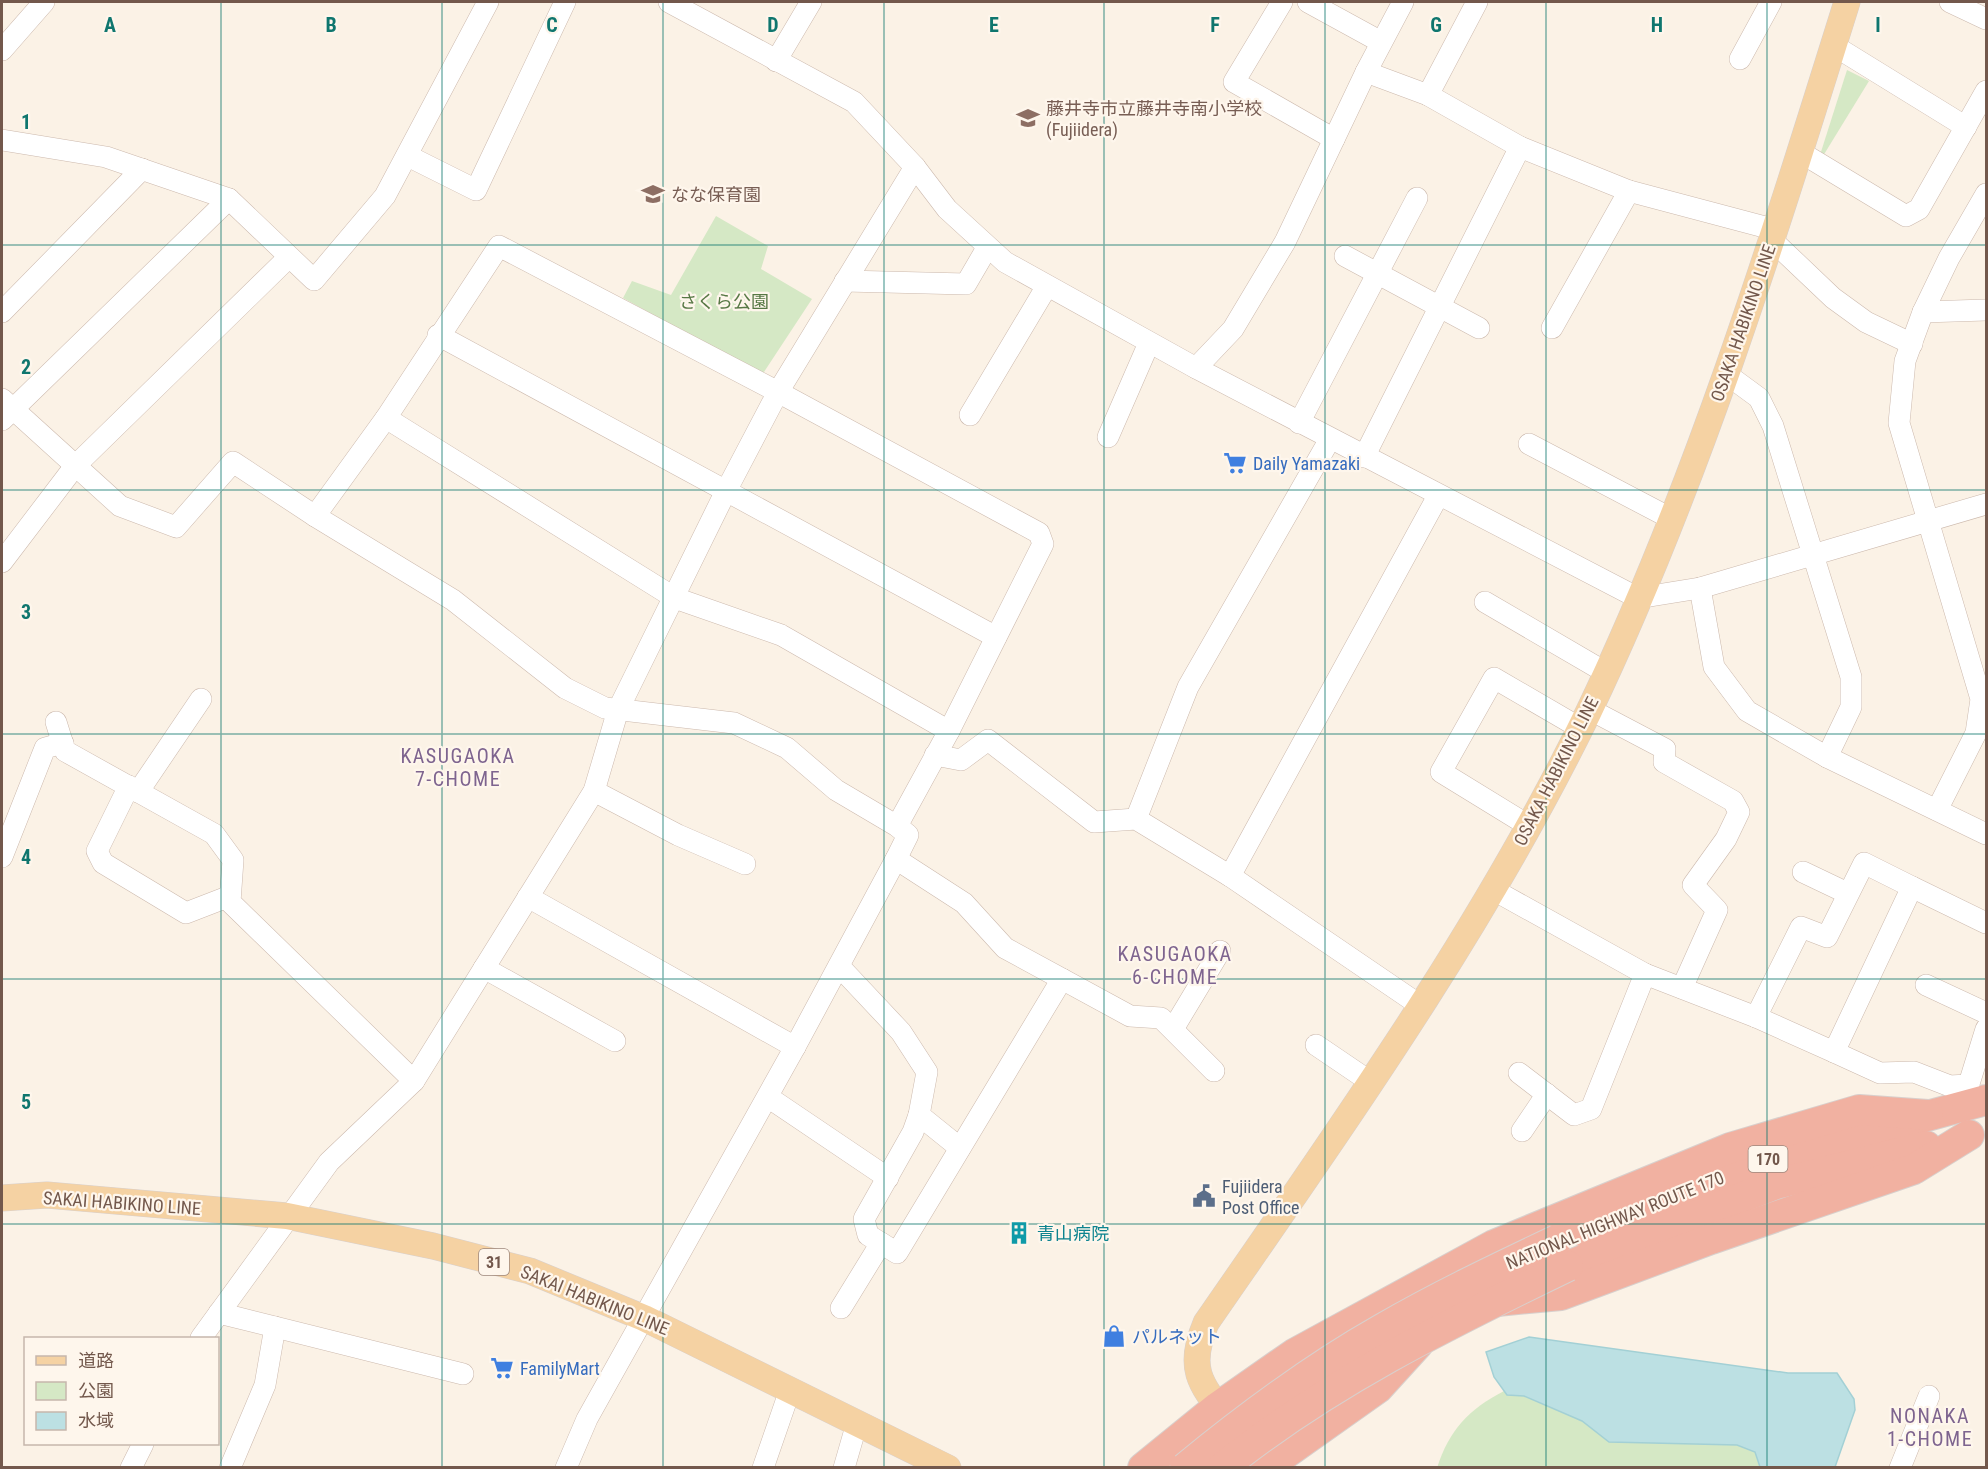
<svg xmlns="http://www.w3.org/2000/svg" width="1988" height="1469" font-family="'Roboto Condensed','Noto Sans JP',sans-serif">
	<rect width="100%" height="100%" fill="#fbf2e6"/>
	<!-- green -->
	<g fill="#d5e8c5">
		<polygon points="1847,70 1869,81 1823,156 1820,155"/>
		<polygon points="716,216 768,246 761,269 812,299 762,375 623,298 632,281 671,295"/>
		<path d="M1504 1391 1764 1445 1763 1467 1437 1468C1449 1430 1469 1409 1504 1391Z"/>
	</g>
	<!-- water -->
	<polygon fill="#bce0e3" stroke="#a3d0d5" stroke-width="1.5" points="1529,1337 1788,1373 1837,1373 1854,1399 1855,1410 1835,1467 1760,1467 1755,1452 1737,1445 1609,1442 1582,1421 1524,1396 1507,1395 1494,1377 1486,1352"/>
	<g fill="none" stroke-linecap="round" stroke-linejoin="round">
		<!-- minor casing -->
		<g stroke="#ccb9ad" stroke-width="22">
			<g id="minor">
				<polyline points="669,2 854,102 915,167 947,209 1005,262 1196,368 1638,598 1700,588 1986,504"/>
				<polyline points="1282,2 1234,82 1334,139"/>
				<polyline points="1308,2 1381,42"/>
				<polyline points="1403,2 1366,72 1428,95 1520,147 1629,191 1776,230"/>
				<polyline points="1950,2 1986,19"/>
				<polyline points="1833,45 1966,127"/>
				<polyline points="2,50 44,2"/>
				<polyline points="1740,59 1771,2"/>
				<polyline points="776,61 811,2"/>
				<polyline points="1428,95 1477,2"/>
				<polyline points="2,140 106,157 229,199 314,280 385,196 488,2"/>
				<polyline points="1800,152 1906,216 1919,209 1986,91"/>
				<polyline points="408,156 476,190 565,2"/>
				<polyline points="1772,240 1833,298 1866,322 1912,344"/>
				<polyline points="1345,256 1479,328"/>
				<polyline points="845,281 966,284 987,248"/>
				<polyline points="2,312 142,169"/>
				<polyline points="1923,312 1986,310"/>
				<polyline points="1552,328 1629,191"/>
				<polyline points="438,335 996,637"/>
				<polyline points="1196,368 1233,329 1285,242 1366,72"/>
				<polyline points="1725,373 1759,398 1773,426 1851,677 1851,707 1827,757"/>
				<polyline points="2,399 120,506 176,527 233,462 315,516"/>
				<polyline points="970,415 1047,286"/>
				<polyline points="386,418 675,598 781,635 949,731"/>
				<polyline points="2,420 229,199"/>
				<polyline points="1299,423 1417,198"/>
				<polyline points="1108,437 1149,343"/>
				<polyline points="1529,444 1670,518"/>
				<polyline points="1364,457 1520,147"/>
				<polyline points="2,562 75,466 288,258"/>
				<polyline points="1700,588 1714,667 1747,711 1827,757 1986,834"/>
				<polyline points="1485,602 1605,672"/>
				<polyline points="1589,709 1665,749 1664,762 1733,801 1739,812 1726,839 1693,885 1717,910 1682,988"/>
				<polyline points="56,722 65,751 214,834 233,860 230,902 414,1081"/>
				<polyline points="935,755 961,760 988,740 1094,822 1136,819 1230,876 1421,1006"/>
				<polyline points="129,786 97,851 103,863 186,913 230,896"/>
				<polyline points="594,791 678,835 745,864"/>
				<polyline points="138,792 201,699"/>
				<polyline points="1937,810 1976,733 1981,699 1899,423 1905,361 1923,312 1949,258 1986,194"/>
				<polyline points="1136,819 1188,687 1330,439"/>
				<polyline points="1529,826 1441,772 1494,678 1580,728"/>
				<polyline points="2,857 45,748 63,743"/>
				<polyline points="896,859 964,903 1005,948 1130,1016 1161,1018 1214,1071"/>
				<polyline points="1803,872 1847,893"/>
				<polyline points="1230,876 1438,496"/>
				<polyline points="1492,889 1645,974 1756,1017 1834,1052 1912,887 1986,923"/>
				<polyline points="528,897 795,1047"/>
				<polyline points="839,966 901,1032 927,1072 919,1115 960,1148"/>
				<polyline points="484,968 615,1041"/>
				<polyline points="1926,985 1986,1013"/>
				<polyline points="1756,1017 1801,927 1827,937 1864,863 1912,887"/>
				<polyline points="1173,1029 1220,951"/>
				<polyline points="1316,1045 1372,1083"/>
				<polyline points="1834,1052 1880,1073 1914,1072 1950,1086 1968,1085"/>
				<polyline points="1519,1073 1574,1115 1591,1109 1645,974"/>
				<polyline points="768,1097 888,1178"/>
				<polyline points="1964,1100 1986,1029"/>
				<polyline points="1522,1131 1547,1094"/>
				<polyline points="881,1243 868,1235 864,1219 913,1132 919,1115"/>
				<polyline points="841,1308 881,1243 897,1253 1062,979"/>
				<polyline points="219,1313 463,1374"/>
				<polyline points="201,1338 329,1162 414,1081 594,791 618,710 726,491 778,392 915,167"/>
				<polyline points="131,1468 143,1444"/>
				<polyline points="230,1468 265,1385 275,1327"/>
				<polyline points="566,1468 587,1419 795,1047 896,859 908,835 897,826 949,731 1043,544 1039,533 778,392 499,246 386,418 315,516 453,600 565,688 605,708 734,723 787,748 836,790 897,826"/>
				<polyline points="763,1468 790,1390"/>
				<polyline points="844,1468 857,1423"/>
				<polyline points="1900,1468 1929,1396"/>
			</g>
		</g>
		<!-- major casing -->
		<g stroke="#d8d0cd" stroke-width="27">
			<g id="major">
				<polyline points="2,1198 47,1195 287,1216 433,1246 530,1271 644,1318 948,1468"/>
				<path d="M1230 1422C1201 1385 1186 1370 1206 1323 1342 1126 1483 929 1588 713 1697 485 1772 242 1847 2"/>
			</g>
		</g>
		<!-- highway casing -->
		<g stroke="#d8d0cd" stroke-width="32">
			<g id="highway">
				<polyline points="1582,1231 1769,1159 1986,1100"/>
				<polyline points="1568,1266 1776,1184 1926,1146"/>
				<polyline points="1497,1301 1561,1295 1711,1239 1914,1169 1969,1135"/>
				<polyline points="1143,1468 1218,1407 1294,1354 1494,1245 1730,1148 1859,1110 1928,1115"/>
				<polyline points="1265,1468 1378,1388 1418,1344"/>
			</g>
		</g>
		<!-- minor -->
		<use href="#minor" stroke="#fff" stroke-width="21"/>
		<!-- major -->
		<use href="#major" stroke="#f5d2a3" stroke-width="26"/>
		<!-- highway -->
		<use href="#highway" stroke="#f1b1a1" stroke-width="30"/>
		<!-- highway-bridge casing -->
		<g stroke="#d8d0cd" stroke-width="32" stroke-linecap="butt">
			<g id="highway-bridge">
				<path d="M1185 1468C1247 1417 1313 1368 1382 1329 1439 1296 1498 1268 1557 1240"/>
				<path d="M1222 1468C1326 1384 1448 1324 1568 1266"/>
			</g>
		</g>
		<!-- highway-bridge -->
		<use href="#highway-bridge" stroke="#f1b1a1" stroke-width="30"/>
	</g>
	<!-- grid -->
	<path fill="none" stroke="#0f766e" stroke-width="1.5" stroke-opacity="0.55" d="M221 2V1468M442 2V1468M663 2V1468M884 2V1468M1104 2V1468M1325 2V1468M1546 2V1468M1767 2V1468M2 245H1986M2 490H1986M2 734H1986M2 979H1986M2 1224H1986"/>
	<!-- icons -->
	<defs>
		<g id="school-bare" transform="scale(1.8)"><path d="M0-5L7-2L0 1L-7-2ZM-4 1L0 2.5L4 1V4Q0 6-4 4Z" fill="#8d6e63" stroke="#fef6ec" stroke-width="2.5" paint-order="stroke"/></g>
		<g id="supermarket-bare" transform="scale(1.8)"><path d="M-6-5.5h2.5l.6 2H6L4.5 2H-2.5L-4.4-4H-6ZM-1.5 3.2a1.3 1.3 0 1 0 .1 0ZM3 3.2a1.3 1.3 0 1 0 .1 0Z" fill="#3f7fe0" stroke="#fef6ec" stroke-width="2.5" paint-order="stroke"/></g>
		<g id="civic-bare" transform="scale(1.8)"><path d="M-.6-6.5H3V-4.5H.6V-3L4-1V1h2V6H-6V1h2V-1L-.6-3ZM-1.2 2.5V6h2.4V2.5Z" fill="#5c6f8a" stroke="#fef6ec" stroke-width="2.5" paint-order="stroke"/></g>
		<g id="building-bare" transform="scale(1.8)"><path d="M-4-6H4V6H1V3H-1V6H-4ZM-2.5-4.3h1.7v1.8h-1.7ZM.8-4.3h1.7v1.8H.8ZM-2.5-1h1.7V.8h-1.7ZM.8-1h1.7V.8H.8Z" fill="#0f9aa8" stroke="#fef6ec" stroke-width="2.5" paint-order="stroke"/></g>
		<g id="shop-bare" transform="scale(1.8)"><path d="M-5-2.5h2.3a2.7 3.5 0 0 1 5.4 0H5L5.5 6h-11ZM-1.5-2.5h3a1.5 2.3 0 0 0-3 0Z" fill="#3f7fe0" stroke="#fef6ec" stroke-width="2.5" paint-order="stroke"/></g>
	</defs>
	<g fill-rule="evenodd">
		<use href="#school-bare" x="1028" y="118"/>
		<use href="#school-bare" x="653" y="194"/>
		<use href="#supermarket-bare" x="1235" y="463"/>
		<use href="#civic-bare" x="1204" y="1196"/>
		<use href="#building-bare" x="1019" y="1233"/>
		<use href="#shop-bare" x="1114" y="1336"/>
		<use href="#supermarket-bare" x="502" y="1368"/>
	</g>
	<g text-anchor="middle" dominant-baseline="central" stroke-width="4.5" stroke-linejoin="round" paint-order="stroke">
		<!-- shield labels -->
		<g fill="#fef6ec" stroke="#9d877c" stroke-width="1.5">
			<rect x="1748.5" y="1146" width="39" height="26" rx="4.5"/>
			<rect x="479" y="1249" width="30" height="26" rx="4.5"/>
		</g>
		<g font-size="16" font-weight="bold" fill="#73584c">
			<text x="1768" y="1159">170</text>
			<text x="494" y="1262">31</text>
		</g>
		<!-- education labels -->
		<g font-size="18" fill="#785e54" stroke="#fef6ec" text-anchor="start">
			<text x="1046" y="108">藤井寺市立藤井寺南小学校<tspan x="1046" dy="21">(Fujiidera)</tspan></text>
			<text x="671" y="194">なな保育園</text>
		</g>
		<!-- park labels -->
		<g font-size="18" fill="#577845" stroke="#fef6ec">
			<text x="724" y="301">さくら公園</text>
		</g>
		<!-- street labels -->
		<g font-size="18" fill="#73584c" stroke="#fef6ec">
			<text transform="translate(1743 323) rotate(-71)">OSAKA HABIKINO LINE</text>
			<text transform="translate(1556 771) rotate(-63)">OSAKA HABIKINO LINE</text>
			<text transform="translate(122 1203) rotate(4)">SAKAI HABIKINO LINE</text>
			<text transform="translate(1615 1220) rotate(-22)">NATIONAL HIGHWAY ROUTE 170</text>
			<text transform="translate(595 1300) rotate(22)">SAKAI HABIKINO LINE</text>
		</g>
		<!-- shop labels -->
		<g font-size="18" fill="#366cbe" stroke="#fef6ec" text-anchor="start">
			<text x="1253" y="463">Daily Yamazaki</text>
			<text x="1132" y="1336">パルネット</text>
			<text x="520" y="1368">FamilyMart</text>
		</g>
		<!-- service labels -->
		<g font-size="18" fill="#4e5e75" stroke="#fef6ec" text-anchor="start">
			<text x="1222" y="1186">Fujiidera<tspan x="1222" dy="21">Post Office</tspan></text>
		</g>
		<!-- culture labels -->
		<g font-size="18" fill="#0d838f" stroke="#fef6ec" text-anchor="start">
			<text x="1037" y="1233">青山病院</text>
		</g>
		<!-- neighbourhood labels -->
		<g font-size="20" letter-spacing="1.5" fill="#7e648f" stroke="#fef6ec">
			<text x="458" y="756">KASUGAOKA<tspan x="458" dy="23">7-CHOME</tspan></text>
			<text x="1175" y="954">KASUGAOKA<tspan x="1175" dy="23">6-CHOME</tspan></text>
			<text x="1930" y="1416">NONAKA<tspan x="1930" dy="23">1-CHOME</tspan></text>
		</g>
	</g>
	<g font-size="20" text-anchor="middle" font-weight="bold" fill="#0f766e" stroke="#fef6ec" stroke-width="4.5" stroke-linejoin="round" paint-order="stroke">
		<text x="110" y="32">A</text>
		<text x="331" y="32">B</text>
		<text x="552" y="32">C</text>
		<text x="773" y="32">D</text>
		<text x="994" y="32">E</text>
		<text x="1215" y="32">F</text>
		<text x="1436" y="32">G</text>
		<text x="1657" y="32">H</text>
		<text x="1878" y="32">I</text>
		<text x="26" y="129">1</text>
		<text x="26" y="374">2</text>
		<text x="26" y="619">3</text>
		<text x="26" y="864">4</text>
		<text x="26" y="1109">5</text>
	</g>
	<!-- border -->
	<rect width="1988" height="1469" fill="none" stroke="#73584c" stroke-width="6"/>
	<!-- legend -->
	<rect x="24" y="1337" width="195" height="108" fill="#fef6ec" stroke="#c6b7ac" stroke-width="1.5"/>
	<rect x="36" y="1356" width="30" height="9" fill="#f5d2a3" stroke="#c6b7ac" stroke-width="1.5"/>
	<text x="78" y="1367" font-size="18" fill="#73584c">道路</text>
	<rect x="36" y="1382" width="30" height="18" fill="#d5e8c5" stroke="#c6b7ac" stroke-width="1.5"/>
	<text x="78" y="1397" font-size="18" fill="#73584c">公園</text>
	<rect x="36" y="1412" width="30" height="18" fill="#bce0e3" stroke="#c6b7ac" stroke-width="1.5"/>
	<text x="78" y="1427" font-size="18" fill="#73584c">水域</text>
</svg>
